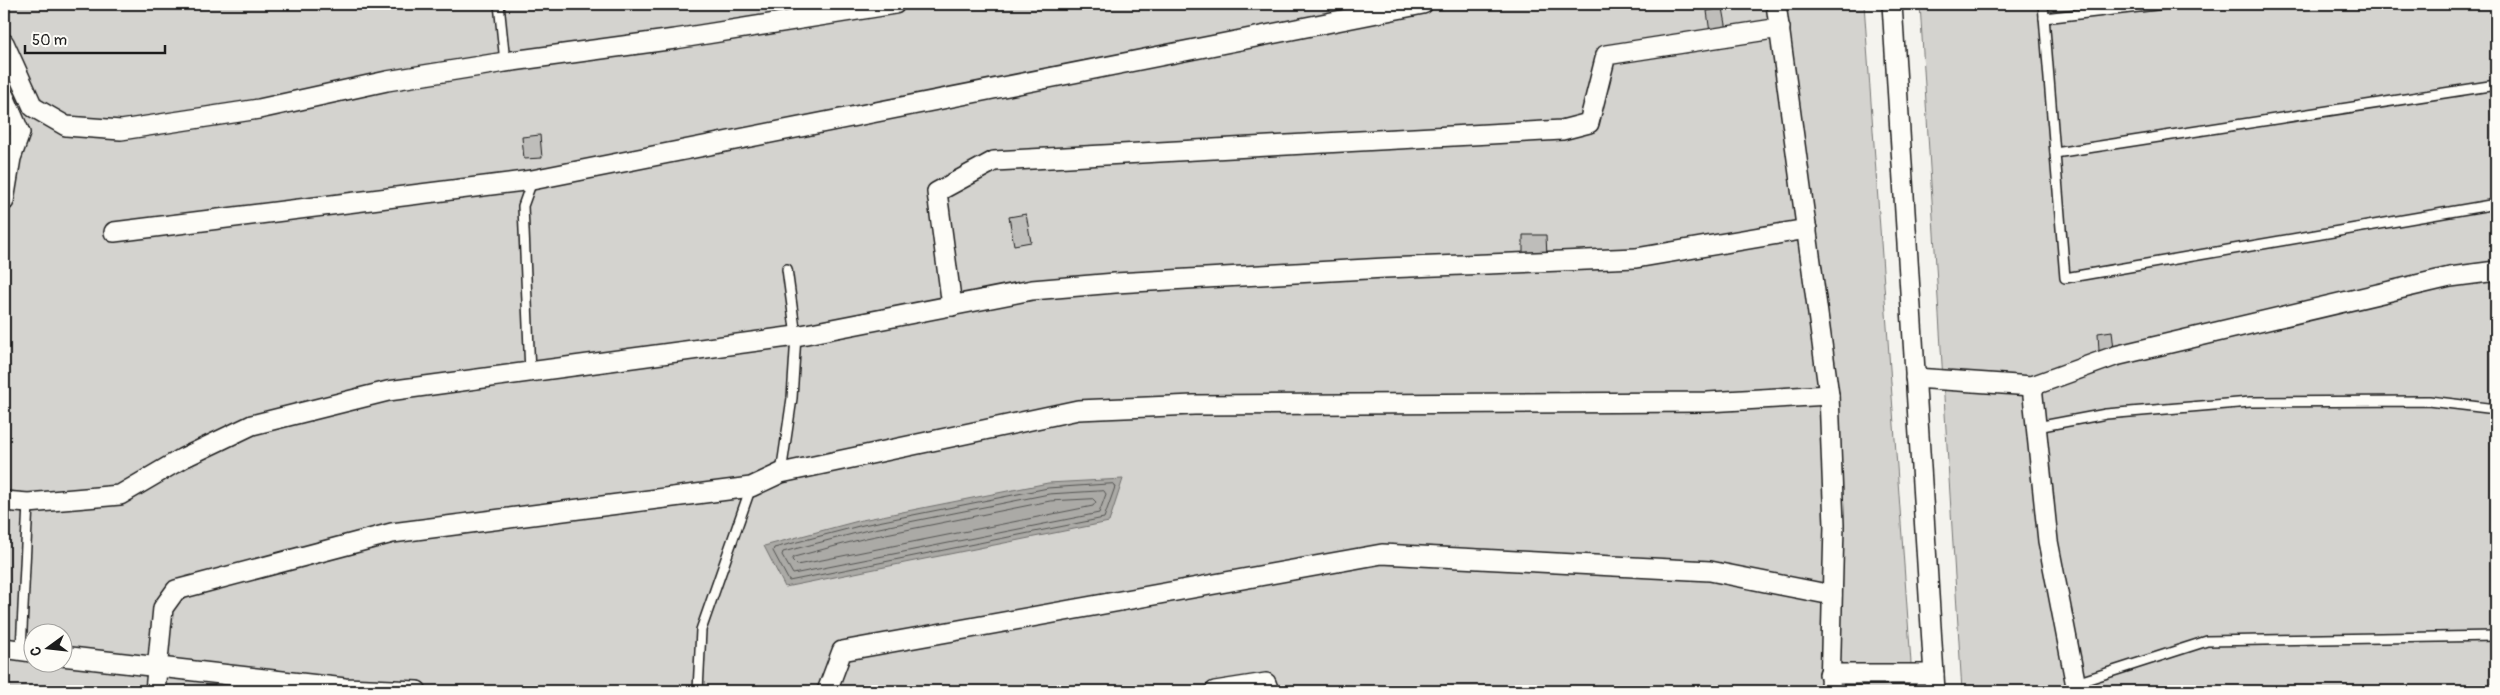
<svg xmlns="http://www.w3.org/2000/svg" width="2500" height="695" font-family="Pangolin,sans-serif">
	<rect width="100%" height="100%" fill="#f4f3ee"/>
	<filter id="ink" filterUnits="userSpaceOnUse"><feTurbulence type="fractalNoise" baseFrequency=".02" numOctaves="2"/><feDisplacementMap in="SourceGraphic" scale="10" xChannelSelector="R" yChannelSelector="G"/><feConvolveMatrix kernelMatrix="1 2 1 2 8 2 1 2 1" color-interpolation-filters="sRGB"/></filter>
	<g filter="url(#ink)">
		<!-- green -->
		<g fill="#d4d3cf" stroke="#787876" fill-rule="evenodd">
			<path d="M4 4H1864L1913 691H4ZM32 632H62V662H32Z"/>
			<polygon points="1920,4 2496,4 2496,691 1962,691"/>
		</g>
		<!-- water -->
		<polygon fill="#abaaa6" stroke="#72716f" points="1123,479 1109,522 785,587 764,546 862,520 1048,483"/>
		<g fill="none" stroke-linecap="round" stroke-linejoin="round">
			<!-- shore -->
			<g stroke="#555553" stroke-width="1">
				<polygon points="1113,484 1115,487 1104,518 789,581 773,551 774,548 863,525 1048,488"/>
				<polygon points="1104,491 1106,494 1099,513 793,574 782,555 783,552 864,531 1049,494"/>
				<polygon points="1093,499 1096,502 1093,506 797,565 792,560 794,557 866,538 1050,501"/>
			</g>
		</g>
		<!-- building -->
		<g fill="#bebdba" stroke="#1c1c1c">
			<polygon points="1723,8 1727,30 1710,33 1707,11"/>
			<polygon points="540,135 542,158 524,159 522,137"/>
			<polygon points="1026,214 1031,242 1014,245 1009,217"/>
			<polygon points="1523,235 1546,235 1547,257 1523,258"/>
			<polygon points="2112,331 2114,350 2099,351 2098,333"/>
		</g>
		<g fill="none" stroke-linecap="round" stroke-linejoin="round">
			<!-- service casing -->
			<g stroke="#1c1c1c" stroke-width="12">
				<g id="service">
					<polyline points="499,4 505,62"/>
					<polyline points="2043,4 2065,278 2496,204"/>
					<polyline points="2044,18 2165,4"/>
					<polyline points="2055,153 2496,85"/>
					<polyline points="530,373 523,206 532,181"/>
					<polyline points="2037,427 2106,414 2250,402 2429,401 2496,409"/>
					<polyline points="781,473 792,398 796,336 787,269"/>
					<polyline points="21,650 28,503"/>
					<polyline points="2076,683 2207,641 2496,636"/>
					<polyline points="698,691 701,630 751,487"/>
				</g>
			</g>
			<!-- minor casing -->
			<g stroke="#1c1c1c" stroke-width="22">
				<g id="minor">
					<polyline points="1776,4 1829,395 1834,525 1830,691"/>
					<polyline points="1892,4 1935,691"/>
					<polyline points="4,43 33,107 66,126 121,130 259,109 387,81 505,62 675,39 895,4"/>
					<polyline points="4,96 20,133 11,158 4,201"/>
					<polyline points="114,232 532,180 1423,4"/>
					<polyline points="952,306 937,192 994,161 1562,130 1589,123 1606,55 1780,28"/>
					<polyline points="1915,378 2032,386 2115,356 2450,277 2496,271"/>
					<polyline points="2032,386 2048,541 2077,691"/>
					<polyline points="4,501 28,503 120,495 183,458 252,425 388,391 796,336 1032,290 1115,283 1385,268 1636,258 1807,229"/>
					<polyline points="4,648 32,652"/>
					<polyline points="62,656 345,688 417,691"/>
					<polyline points="1829,674 1934,674"/>
					<polyline points="155,691 163,608 176,590 392,533 751,487 781,473 1078,410 1194,405 1708,402 1829,395"/>
					<polyline points="827,691 842,651 1382,554 1710,571 1832,595"/>
					<polyline points="1215,691 1266,683 1269,691"/>
				</g>
			</g>
			<!-- service -->
			<use href="#service" stroke="#fdfcf7" stroke-width="9"/>
			<!-- minor -->
			<use href="#minor" stroke="#fdfcf7" stroke-width="19"/>
		</g>
	</g>
	<!-- margin -->
	<rect width="2500" height="695" fill="none" stroke="#fdfcf7" stroke-width="20"/>
	<rect x="10" y="10" width="2480" height="675" fill="none" stroke="#1c1c1c" stroke-width="2" filter="url(#ink)"/>
	<!-- north arrow -->
	<g transform="translate(48 648) rotate(255)"><circle r="24" fill="#fdfcf7" stroke="#a3a29f"/>
	<path d="M0-4L9 19L0 12L-9 19Z" fill="#1c1c1c"/>
	<text y="-8" font-size="14" font-weight="bold" text-anchor="middle" fill="#1c1c1c">С</text>
	</g>
	<!-- scale -->
	<path d="M25 45v8h140v-8" fill="none" stroke="#1c1c1c" stroke-width="2.5"/>
	<text x="32" y="45" font-size="15" fill="#1c1c1c" stroke="#fdfcf7" stroke-width="4" paint-order="stroke">50 m</text>
</svg>
